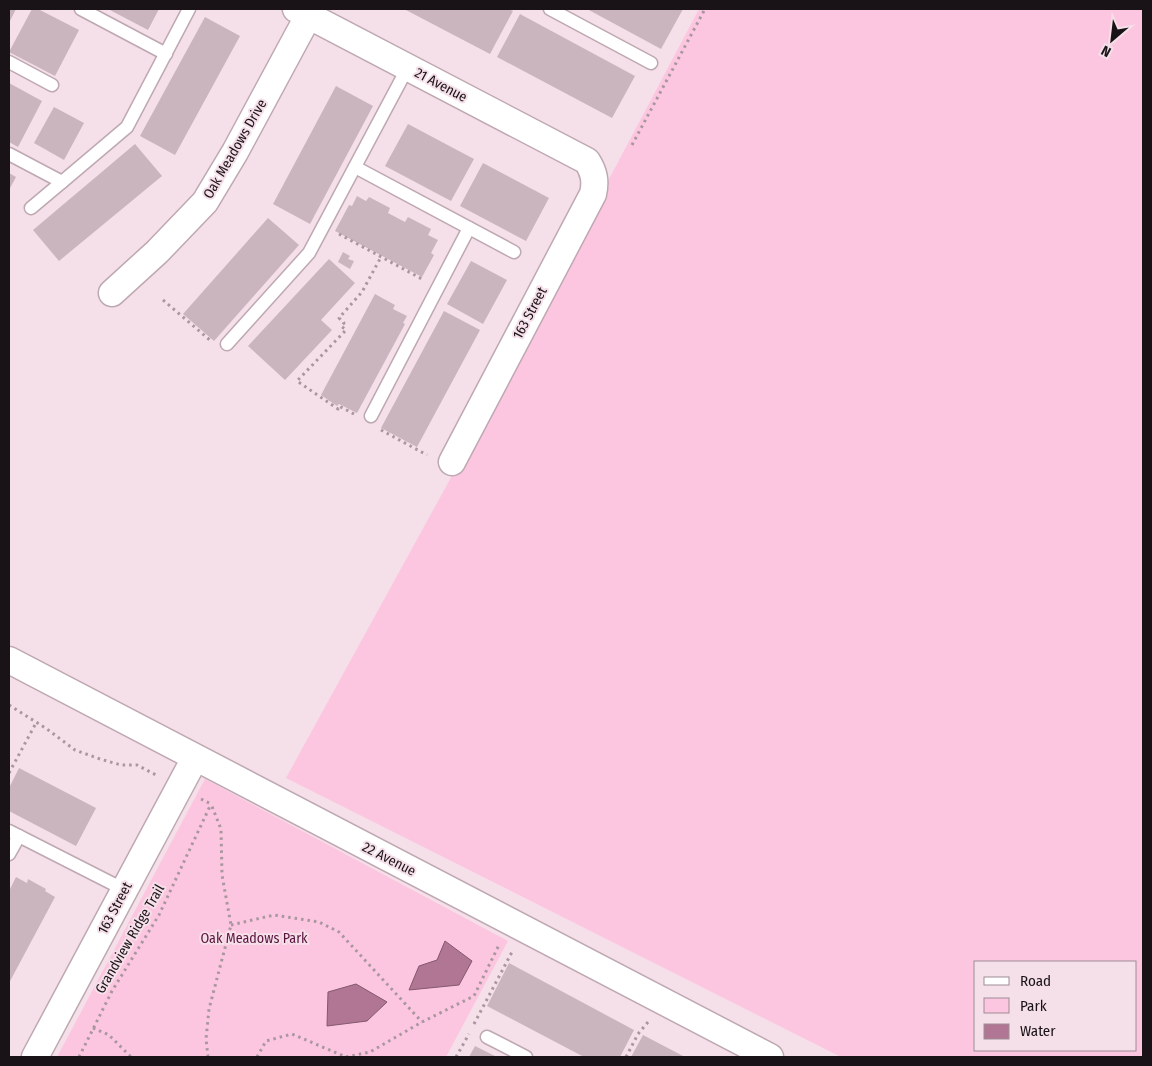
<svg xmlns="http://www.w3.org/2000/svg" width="1152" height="1066" font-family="'Fira Sans Condensed',sans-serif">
	<rect width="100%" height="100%" fill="#f5dfe9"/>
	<!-- green -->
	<g fill="#fdc6e0" fill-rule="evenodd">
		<path d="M699 9H1143V1057H841L286 778 454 472ZM976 962H1136V1050H976Z"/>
		<polygon points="205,779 508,941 446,1057 57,1057"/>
	</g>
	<!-- water -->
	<g fill="#b17693" stroke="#83586e">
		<polygon points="445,941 472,961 459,985 409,990 419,966 437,960"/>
		<polygon points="356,984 387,1002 367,1021 327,1026 328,992"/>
	</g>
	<!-- building -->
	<g fill="#cab5be">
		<polygon points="9,9 16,9 9,23"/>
		<polygon points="32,9 38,9 79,30 55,76 9,52"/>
		<polygon points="108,9 159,9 148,30"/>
		<polygon points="404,9 508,9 513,11 490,54"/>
		<polygon points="587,9 683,9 661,49"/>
		<polygon points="520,14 635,76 612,118 497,57"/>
		<polygon points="205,17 240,36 175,155 140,136"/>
		<polygon points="9,83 42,101 18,147 9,142"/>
		<polygon points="336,86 373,106 310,224 273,204"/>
		<polygon points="54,107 84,123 64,160 34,143"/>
		<polygon points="408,124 474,159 451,201 385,166"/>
		<polygon points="135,144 162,176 59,261 33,230"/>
		<polygon points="483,163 549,198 526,241 460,206"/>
		<polygon points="9,173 16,177 9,190"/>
		<polygon points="357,196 366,201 369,197 390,208 388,213 405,222 408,217 431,229 428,235 438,240 431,253 434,255 422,277 335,231 349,205 352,206"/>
		<polygon points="268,218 299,245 214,341 183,314"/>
		<polygon points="343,252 350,256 348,259 354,261 350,269 338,262"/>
		<polygon points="329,259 355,283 321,320 332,330 285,380 248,346"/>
		<polygon points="471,261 507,280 483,324 447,304"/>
		<polygon points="375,294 395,305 393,309 407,316 403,323 405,324 357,413 339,404 337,406 321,395"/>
		<polygon points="444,311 480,330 417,447 381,428"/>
		<polygon points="19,768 96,808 76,846 9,811 9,788"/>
		<polygon points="16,877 27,883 28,879 46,889 45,891 55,897 9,983 9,891"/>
		<polygon points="509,963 634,1030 620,1057 584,1057 487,1006"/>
		<polygon points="643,1035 685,1057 631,1057"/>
		<polygon points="475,1046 497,1057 469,1057"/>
	</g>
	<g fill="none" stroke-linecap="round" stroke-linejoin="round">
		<!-- service casing -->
		<g stroke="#bea8b2" stroke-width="15">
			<g id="service">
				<polyline points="81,9 166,54"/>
				<polyline points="550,9 651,63"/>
				<polyline points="9,62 52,85"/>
				<polyline points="9,154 62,182 127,127 189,9"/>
				<polyline points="355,167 514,252"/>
				<polyline points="31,208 62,182"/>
				<polyline points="227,344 309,253 408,67"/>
				<polyline points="371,416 469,228"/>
				<polyline points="9,831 125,890"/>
				<polyline points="9,854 19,836"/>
				<polyline points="487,1037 526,1057"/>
			</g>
		</g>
		<!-- minor casing -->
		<g stroke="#bea8b2" stroke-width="29">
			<g id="minor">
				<path d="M296 9 587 161C594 172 596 181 593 194L452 462"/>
				<polyline points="112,293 157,252 205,202 235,152 312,9"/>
				<polyline points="9,660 770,1057"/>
				<polyline points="35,1057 195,758"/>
			</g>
		</g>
		<!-- path -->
		<g stroke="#a8979f" stroke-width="3" stroke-dasharray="2.5 4" stroke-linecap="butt">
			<polyline points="632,145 705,9"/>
			<polyline points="339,234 422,279"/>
			<polyline points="163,300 211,341"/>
			<polyline points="354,414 339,406 338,409 297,381 346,330 341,326 344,323 339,318 362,292 381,257"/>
			<polyline points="381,430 427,455"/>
			<polyline points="9,705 47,729 75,750 100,759 121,765 137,765 158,776"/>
			<polyline points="9,773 36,723"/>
			<polyline points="201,799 211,804"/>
			<polyline points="231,925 274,915 319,922 339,932 422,1022"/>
			<polyline points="474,1024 512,952"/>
			<polyline points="93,1028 109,1035 131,1057"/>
			<polyline points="79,1057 112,991 159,915 211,804"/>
			<polyline points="208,1057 206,1039 209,1009 231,925 222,875 221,829 211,804"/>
			<polyline points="257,1057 266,1041 292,1034 346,1057 370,1052 422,1022 474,996 499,945"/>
			<polyline points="456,1057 469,1034"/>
			<polyline points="626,1057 638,1034 648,1022"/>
		</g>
		<!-- service -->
		<use href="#service" stroke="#fff" stroke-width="12"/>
		<!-- minor -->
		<use href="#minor" stroke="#fff" stroke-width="26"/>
	</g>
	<g text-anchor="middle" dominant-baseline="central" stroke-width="4" stroke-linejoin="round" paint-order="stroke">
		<!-- street labels -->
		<g font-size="14" fill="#191216" stroke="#f5dfe9">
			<text transform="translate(441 85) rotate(28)">21 Avenue</text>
			<text transform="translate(235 149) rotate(-60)">Oak Meadows Drive</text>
			<text transform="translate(530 313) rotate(-62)">163 Street</text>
			<text transform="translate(389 859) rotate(27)">22 Avenue</text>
			<text transform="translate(115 908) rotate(-62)">163 Street</text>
			<text transform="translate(130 939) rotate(-60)">Grandview Ridge Trail</text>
		</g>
		<!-- park labels -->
		<g font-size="14" fill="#5a123d" stroke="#f5dfe9">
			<text x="254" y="938">Oak Meadows Park</text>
		</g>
	</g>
	<!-- border -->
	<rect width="1152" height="1066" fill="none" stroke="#191216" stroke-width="20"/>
	<!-- legend -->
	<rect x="974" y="961" width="162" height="90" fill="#f5dfe9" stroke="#9d8d95"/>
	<rect x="984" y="977" width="25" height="8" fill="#ffffff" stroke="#9d8d95"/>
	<text x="1020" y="986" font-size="15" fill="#191216">Road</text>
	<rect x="984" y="998" width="25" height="15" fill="#fdc6e0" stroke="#9d8d95"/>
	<text x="1020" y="1011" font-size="15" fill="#191216">Park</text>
	<rect x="984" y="1024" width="25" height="15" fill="#b17693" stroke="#9d8d95"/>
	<text x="1020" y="1036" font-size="15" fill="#191216">Water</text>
	<!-- north arrow -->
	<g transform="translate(1112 40) rotate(208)" stroke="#f5dfe9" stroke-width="4" paint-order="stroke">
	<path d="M0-4L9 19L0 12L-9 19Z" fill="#191216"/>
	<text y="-8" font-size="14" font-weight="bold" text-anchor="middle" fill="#191216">N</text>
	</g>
</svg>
